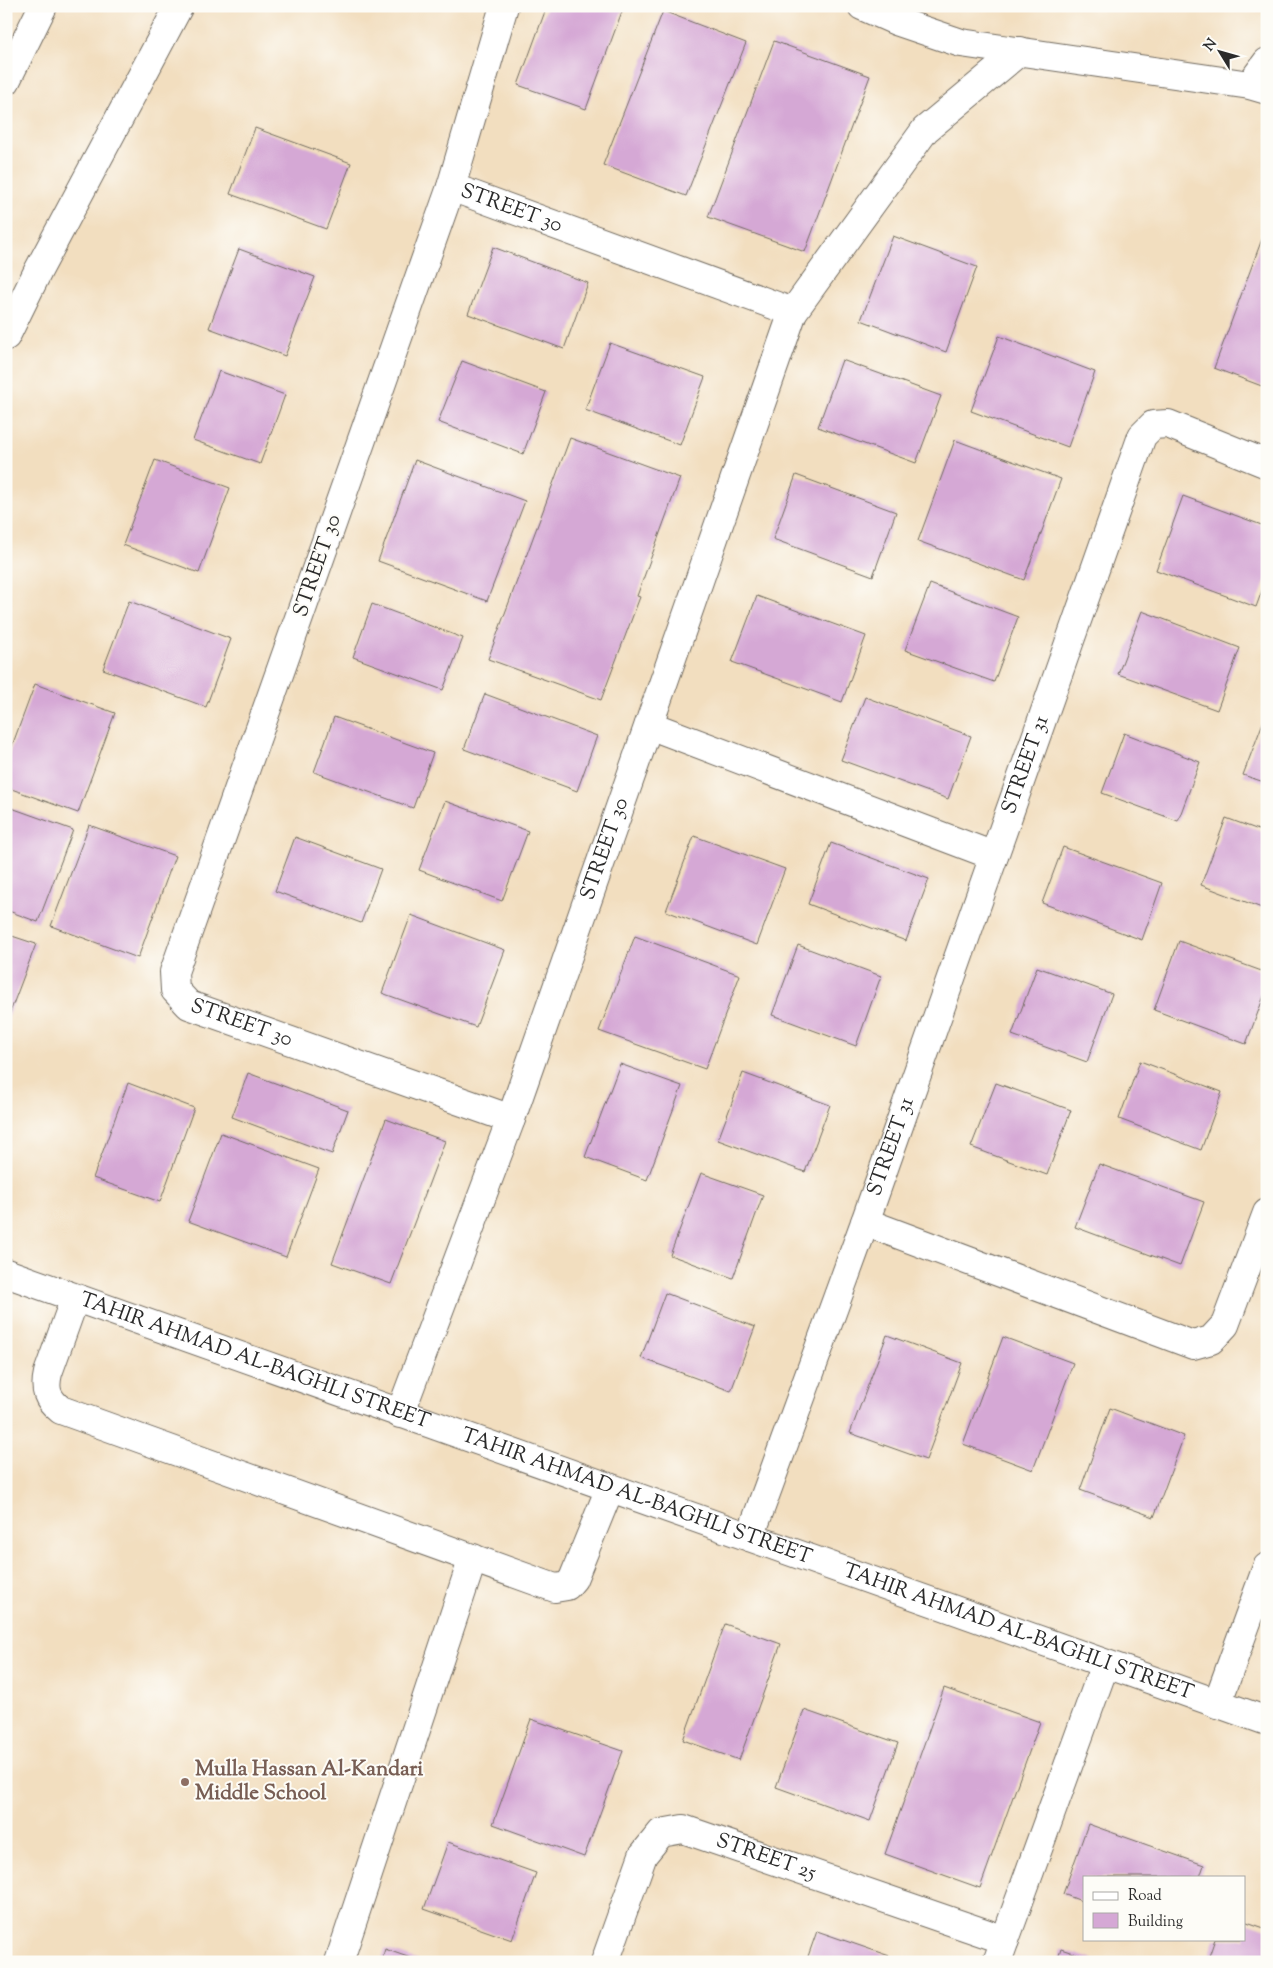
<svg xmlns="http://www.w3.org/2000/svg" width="1273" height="1968" font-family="'Sorts Mill Goudy',serif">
	<rect width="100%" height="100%" fill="#fdfcf7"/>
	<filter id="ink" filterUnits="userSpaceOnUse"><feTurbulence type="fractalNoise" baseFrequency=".02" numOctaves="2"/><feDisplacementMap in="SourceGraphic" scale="10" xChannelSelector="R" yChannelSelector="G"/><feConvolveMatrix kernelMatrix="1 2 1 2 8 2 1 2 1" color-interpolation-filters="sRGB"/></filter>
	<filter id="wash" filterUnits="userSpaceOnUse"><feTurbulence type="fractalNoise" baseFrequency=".0096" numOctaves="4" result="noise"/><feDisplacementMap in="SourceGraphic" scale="20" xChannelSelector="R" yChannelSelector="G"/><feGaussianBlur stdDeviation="1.12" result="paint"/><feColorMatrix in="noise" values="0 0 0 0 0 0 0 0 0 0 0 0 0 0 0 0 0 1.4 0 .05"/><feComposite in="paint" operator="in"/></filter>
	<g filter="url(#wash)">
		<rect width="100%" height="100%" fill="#f2debf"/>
		<g id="blocks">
			<!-- building -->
			<g fill="#d5a8d5">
				<polygon points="547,6 624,6 586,109 518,85"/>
				<polygon points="663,11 746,43 686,196 603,165"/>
				<polygon points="774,41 870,76 805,252 708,217"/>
				<polygon points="255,128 351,163 326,229 230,194"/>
				<polygon points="893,236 977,267 946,352 861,320"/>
				<polygon points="1262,239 1267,241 1267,388 1214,368"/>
				<polygon points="493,247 588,283 564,349 468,314"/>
				<polygon points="239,249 315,277 285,356 209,328"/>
				<polygon points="999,336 1095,372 1068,447 971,411"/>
				<polygon points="610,343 705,377 680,445 585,410"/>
				<polygon points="842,360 941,396 916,463 818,427"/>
				<polygon points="462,361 546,392 523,454 438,422"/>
				<polygon points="219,371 285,395 260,464 193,440"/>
				<polygon points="570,438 680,478 637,596 640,597 601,700 488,659"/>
				<polygon points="955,440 1061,479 1024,580 918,541"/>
				<polygon points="155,460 230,488 199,573 123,545"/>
				<polygon points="415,460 525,501 487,601 378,561"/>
				<polygon points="796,475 896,512 873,576 773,539"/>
				<polygon points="1183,496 1267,527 1267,577 1256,607 1156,570"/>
				<polygon points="930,584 1018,617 994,682 905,650"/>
				<polygon points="757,596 866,636 842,702 732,662"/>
				<polygon points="129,601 231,639 206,707 103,669"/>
				<polygon points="372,604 463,638 443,690 353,657"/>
				<polygon points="1142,611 1240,648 1217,710 1118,674"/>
				<polygon points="35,684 115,713 78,813 6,787 6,762"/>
				<polygon points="485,694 597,736 577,791 464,749"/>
				<polygon points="865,697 971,736 948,799 841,760"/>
				<polygon points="1267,712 1267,783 1243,775"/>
				<polygon points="334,717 433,753 413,808 314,772"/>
				<polygon points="1124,733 1200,762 1178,821 1102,793"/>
				<polygon points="445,801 528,831 502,901 419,870"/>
				<polygon points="6,806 73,830 38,922 6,910"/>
				<polygon points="1226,818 1267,833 1267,910 1201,885"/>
				<polygon points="89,825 175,856 138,958 51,926"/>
				<polygon points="694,836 785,869 757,945 666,911"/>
				<polygon points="295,837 381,869 361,923 275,891"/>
				<polygon points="831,843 929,879 906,941 808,904"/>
				<polygon points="1063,847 1162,883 1142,940 1042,903"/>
				<polygon points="411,915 505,950 476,1027 382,993"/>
				<polygon points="6,934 36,944 6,1023"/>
				<polygon points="635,936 740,975 705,1069 599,1031"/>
				<polygon points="1179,941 1267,973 1267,988 1246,1044 1154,1010"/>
				<polygon points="798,945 881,976 856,1046 772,1015"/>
				<polygon points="1037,967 1112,994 1087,1062 1012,1035"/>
				<polygon points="1140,1061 1222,1092 1201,1150 1119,1119"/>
				<polygon points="620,1064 682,1086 647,1180 585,1157"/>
				<polygon points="248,1073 348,1110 332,1154 232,1117"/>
				<polygon points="743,1073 830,1105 805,1172 718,1140"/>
				<polygon points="128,1083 194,1108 160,1202 93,1178"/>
				<polygon points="996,1083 1071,1110 1047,1175 971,1147"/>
				<polygon points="386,1119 445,1141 391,1284 332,1263"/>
				<polygon points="221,1133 319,1169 286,1257 188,1221"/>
				<polygon points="1099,1164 1204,1202 1180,1266 1075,1227"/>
				<polygon points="701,1173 763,1195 733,1278 670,1255"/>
				<polygon points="665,1293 755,1327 731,1391 641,1358"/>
				<polygon points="887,1335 962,1363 926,1460 850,1433"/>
				<polygon points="1003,1337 1073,1363 1033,1470 963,1444"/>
				<polygon points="1110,1408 1184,1436 1154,1517 1080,1490"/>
				<polygon points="725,1624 781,1644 739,1760 683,1740"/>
				<polygon points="944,1688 1040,1722 980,1888 885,1854"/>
				<polygon points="804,1710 898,1743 870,1821 776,1787"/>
				<polygon points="531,1719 623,1751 584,1857 493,1824"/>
				<polygon points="1088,1824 1204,1865 1200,1877 1084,1877 1084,1902 1063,1894"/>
				<polygon points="448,1842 536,1873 512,1940 424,1909"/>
				<polygon points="1244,1921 1267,1929 1267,1962 1207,1962 1215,1939 1244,1939"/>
				<polygon points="817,1931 904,1961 904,1962 806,1962"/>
				<polygon points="385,1949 419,1961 419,1962 381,1962"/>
				<polygon points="1061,1949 1097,1961 1097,1962 1057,1962"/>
			</g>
		</g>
	</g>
	<g filter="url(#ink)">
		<use href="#blocks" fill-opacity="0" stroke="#716a5f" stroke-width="1"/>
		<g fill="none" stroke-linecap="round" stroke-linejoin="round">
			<!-- minor casing -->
			<g stroke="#716a5f" stroke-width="30">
				<g id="minor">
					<path id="s1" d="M504 6 451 187 174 972 175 990 189 1005 511 1119"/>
					<polyline points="862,6 896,21 961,43 1250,85 1267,90"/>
					<polyline points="6,81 43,6"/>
					<polyline points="1250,85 1267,62"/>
					<path id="s2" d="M451 187 793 312"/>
					<polyline points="6,336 38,271 179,6"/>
					<polyline points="649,725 994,856"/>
					<polyline points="865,1222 1193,1345 1211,1340 1225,1325 1267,1213"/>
					<path id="s3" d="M6 1273 1267 1721"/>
					<path d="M75 1298 48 1373C44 1390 47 1399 61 1410L555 1588 567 1586 573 1579 610 1488"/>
					<path id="s4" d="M400 1414 511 1119 793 312 925 130 1020 51"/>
					<path id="s5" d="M750 1537 865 1222 1142 436 1153 425 1168 424 1267 464"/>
					<polyline points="1217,1704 1267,1567"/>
					<polyline points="339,1962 473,1558"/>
					<path id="s6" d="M605 1962 643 1855 661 1833 683 1829 1005 1940"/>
					<polyline points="997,1962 1105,1664"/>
				</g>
			</g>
			<!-- minor -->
			<use href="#minor" stroke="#fff" stroke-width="28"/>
		</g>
	</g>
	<!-- markers -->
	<circle fill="#8d6e63" stroke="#fdfcf7" stroke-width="2" cx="185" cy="1782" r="5"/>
	<g text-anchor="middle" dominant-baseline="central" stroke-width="4" stroke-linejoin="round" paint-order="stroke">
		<!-- street labels -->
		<g font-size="21" fill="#2b2b2b" stroke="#fdfcf7">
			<text stroke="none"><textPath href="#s2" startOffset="64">STREET 30</textPath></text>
			<text transform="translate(318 566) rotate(-71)">STREET 30</text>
			<text stroke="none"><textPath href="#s5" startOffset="820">STREET 31</textPath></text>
			<text stroke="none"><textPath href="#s4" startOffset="601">STREET 30</textPath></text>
			<text stroke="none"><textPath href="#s1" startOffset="1115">STREET 30</textPath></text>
			<text stroke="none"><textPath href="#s5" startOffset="415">STREET 31</textPath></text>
			<text stroke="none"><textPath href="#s3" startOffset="264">TAHIR AHMAD AL-BAGHLI STREET</textPath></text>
			<text stroke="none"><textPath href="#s3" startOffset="669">TAHIR AHMAD AL-BAGHLI STREET</textPath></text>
			<text stroke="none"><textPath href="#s3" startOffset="1074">TAHIR AHMAD AL-BAGHLI STREET</textPath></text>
			<text stroke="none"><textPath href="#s6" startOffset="252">STREET 25</textPath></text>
		</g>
		<!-- education labels -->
		<g font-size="21" font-weight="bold" fill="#785e54" stroke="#fdfcf7" text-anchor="start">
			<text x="195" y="1770">Mulla Hassan Al-Kandari<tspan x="195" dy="24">Middle School</tspan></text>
		</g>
	</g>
	<!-- margin -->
	<rect width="1273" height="1968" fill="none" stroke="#fdfcf7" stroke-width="25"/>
	<!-- legend -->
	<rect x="1083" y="1876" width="162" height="65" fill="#fdfcf7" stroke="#a9a8a5"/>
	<rect x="1093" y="1892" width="25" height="8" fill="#ffffff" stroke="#a9a8a5"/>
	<text x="1128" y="1900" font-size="15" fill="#2b2b2b">Road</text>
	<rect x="1093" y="1913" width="25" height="15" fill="#d5a8d5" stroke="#a9a8a5"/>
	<text x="1128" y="1926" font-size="15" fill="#2b2b2b">Building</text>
	<!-- north arrow -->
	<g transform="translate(1220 52) rotate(307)" stroke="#fdfcf7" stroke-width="4" paint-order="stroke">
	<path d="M0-4L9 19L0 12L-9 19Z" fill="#2b2b2b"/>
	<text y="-8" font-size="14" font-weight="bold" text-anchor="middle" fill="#2b2b2b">N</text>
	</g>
</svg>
